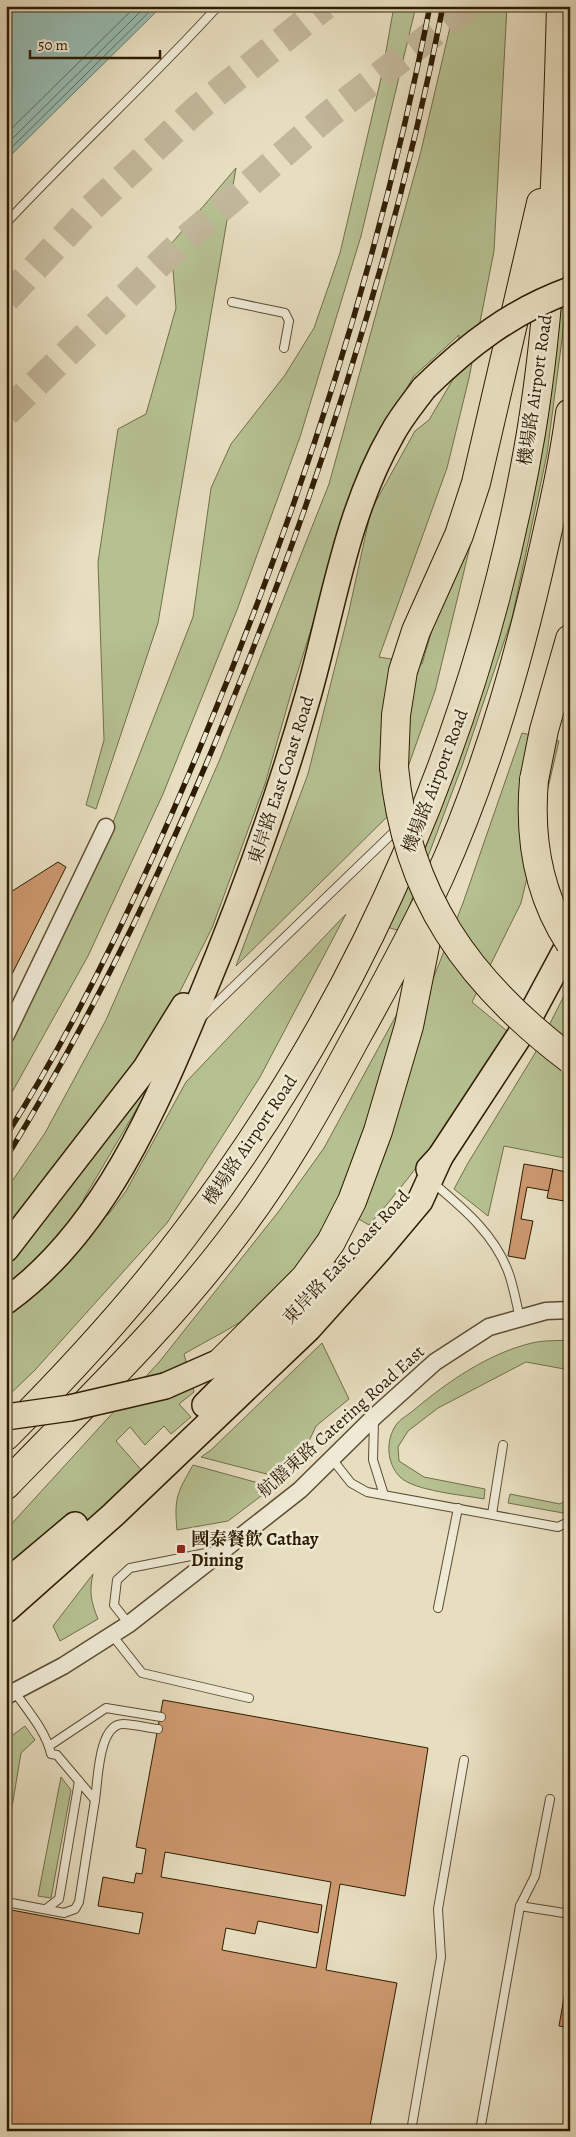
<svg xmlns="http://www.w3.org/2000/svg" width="576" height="2137" font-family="Alegreya,'Noto Serif TC',serif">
	<rect width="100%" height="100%" fill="#e7dec0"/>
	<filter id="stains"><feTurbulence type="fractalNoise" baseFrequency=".004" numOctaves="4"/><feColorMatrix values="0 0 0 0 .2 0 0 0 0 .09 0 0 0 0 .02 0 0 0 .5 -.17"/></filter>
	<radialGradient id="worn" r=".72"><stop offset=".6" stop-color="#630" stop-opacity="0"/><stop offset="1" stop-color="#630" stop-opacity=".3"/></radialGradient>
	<!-- green -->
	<g fill="#b6c192" stroke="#726e4a">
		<polygon points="394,6 416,6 361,236 300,437 237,610 163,794 88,956 6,1103 6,1045 98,861 193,617 211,488 231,444 285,375 314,328 340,253 382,74"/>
		<polygon points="455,6 507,6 494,251 469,378 447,468 379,657 422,664 434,623 473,534 435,691 392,812 236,966 308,774 349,611 371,510 415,431 429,420 455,376 459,335 414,376 371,447 350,505 292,690 265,784 212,928 160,1031 6,1231 6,1190 45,1133 106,1020 220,759 329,484 421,151"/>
		<polygon points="570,139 570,257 562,339 547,454 512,618 462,766 400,931 387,927 502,616"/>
		<polygon points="236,168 158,623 96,809 86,805 104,740 98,562 118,429 146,414 176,308 171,244"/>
		<path d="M522 733 559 741 521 903 472 1002 507 1031C466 1099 422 1166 369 1225L350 1214 431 984 463 903Z"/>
		<polygon points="346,914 260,1077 167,1223 35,1370 6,1398 6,1262 43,1205 154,1074 142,1100 83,1200 108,1215 126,1191 186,1082"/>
		<polygon points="570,984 570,1159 504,1146 488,1216 454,1189 468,1163 534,1055"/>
		<path d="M398 1012C375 1120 340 1235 255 1311 238 1326 204 1342 184 1354L194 1392 179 1404 191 1417 171 1434 164 1426 145 1445 130 1427 116 1441 144 1473 6 1592V1530L160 1361 279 1211 324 1148Z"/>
		<path d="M570 1340V1370L526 1362 438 1408 408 1431 398 1447 399 1461 424 1477 485 1489 484 1499C464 1495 414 1491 400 1477 387 1464 385 1441 396 1425 400 1419 408 1415 414 1410 447 1382 489 1353 532 1343 544 1340 558 1341 570 1340Z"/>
		<polygon points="322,1343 349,1399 316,1426 303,1454 294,1468 282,1478 201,1457 211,1450"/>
		<path d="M193 1465 273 1487 228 1521 177 1530C174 1498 177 1493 193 1465Z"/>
		<polygon points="570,1483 570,1510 563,1513 508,1503 510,1494 560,1504 568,1499"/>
		<path d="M93 1574C89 1591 91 1602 98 1619L60 1641 53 1626Z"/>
		<polygon points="25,1726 35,1740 21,1753 6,1843 6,1740"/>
		<polygon points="61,1777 71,1790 51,1898 38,1896"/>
	</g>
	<!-- water -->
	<polygon fill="#97bcb2" stroke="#6d7c6c" points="6,6 162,6 6,160"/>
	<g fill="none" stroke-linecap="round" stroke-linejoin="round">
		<!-- shore -->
		<g stroke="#626c5a" stroke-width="1">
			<polyline points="6,134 136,6"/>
			<polyline points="6,145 146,6"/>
			<polyline points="6,153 155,6"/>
		</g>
	</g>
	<!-- building -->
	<g fill="#cd986f" stroke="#2e1c02" fill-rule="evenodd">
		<polygon points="58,862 66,867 6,986 6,895"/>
		<polygon points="524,1164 553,1169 549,1191 527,1187 521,1219 533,1221 525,1259 508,1256"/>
		<polygon points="553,1169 570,1173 570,1202 547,1198"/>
		<path d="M163 1700 428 1748 405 1896 340 1884 326 1970 397 1983 369 2131H6V1909L139 1934 143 1913 98 1906 103 1877 134 1883 136 1873 142 1874 146 1849 136 1847ZM165 1852 331 1882 316 1968 222 1950 226 1928 255 1934 258 1921 318 1933 322 1905 161 1877Z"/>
		<polygon points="570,1963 570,2028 559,2026"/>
	</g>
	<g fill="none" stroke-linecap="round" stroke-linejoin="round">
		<!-- highway-tunnel -->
		<g stroke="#c2b79a" stroke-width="28" stroke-dasharray="28 14" stroke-linecap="butt">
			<polyline points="6,299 90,209 197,109 325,6"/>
			<polyline points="6,413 179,245 326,117 469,6"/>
		</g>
		<!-- lane casing -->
		<g stroke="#5c4c32" stroke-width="10">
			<g id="lane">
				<path d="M6 223C75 149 150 81 218 6"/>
				<polyline points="232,302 285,313 289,321 284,348"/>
				<polyline points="202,1017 399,827"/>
				<path d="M432 1182C463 1208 497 1236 510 1277 514 1290 517 1305 520 1319"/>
				<polyline points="374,1421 373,1460 384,1495"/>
				<polyline points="332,1459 351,1483 367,1492 558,1527 570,1521"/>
				<polyline points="492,1514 503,1445"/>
				<polyline points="438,1608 458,1508"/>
				<polyline points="129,1624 114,1605 117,1580 130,1568 216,1551"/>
				<polyline points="112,1635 142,1673 249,1698"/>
				<polyline points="49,1746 106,1708 161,1717"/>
				<path d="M95 1800C98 1782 98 1724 123 1724 134 1724 147 1728 158 1729"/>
				<path d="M6 1902 64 1913 75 1909 79 1902 95 1800 62 1761 57 1755 51 1754C46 1731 27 1710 14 1691"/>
				<polyline points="520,1906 570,1914"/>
				<polyline points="46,1909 59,1899 79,1781"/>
				<polyline points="411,2131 441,1957 438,1909 464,1760"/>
				<polyline points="480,2131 520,1906 535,1876 550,1799"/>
			</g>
		</g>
		<!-- street casing -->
		<g stroke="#5c4c32" stroke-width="19">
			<g id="street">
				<polyline points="6,1035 106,827"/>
				<polyline points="6,1696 63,1666 129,1624 300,1490 374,1417 435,1362 489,1327 546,1311 570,1310"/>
			</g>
		</g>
		<!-- primary casing -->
		<g stroke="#2e1c02" stroke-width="28">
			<g id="primary">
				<polyline points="429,1169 440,1157 520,1035 570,942"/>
				<polyline points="6,1249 145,1069 184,1006"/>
				<path d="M6 1301C103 1232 156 1106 200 1000 242 900 278 800 308 696 333 608 346 514 392 434 401 417 413 403 424 388"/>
				<polyline points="165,1386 256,1346 290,1320 334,1275"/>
				<polyline points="205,1405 232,1378 255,1348"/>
				<polyline points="6,1583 75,1525"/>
				<polyline points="6,1610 113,1515 309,1328 378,1251 420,1201 440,1157"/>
			</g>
		</g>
		<!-- highway casing -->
		<g stroke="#2e1c02" stroke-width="30">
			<g id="highway">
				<polyline points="394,767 396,715 403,671 416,631 459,535 476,483 541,203"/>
				<polyline points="534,780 544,730 570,639"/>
				<polyline points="222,1361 305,1278 331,1242 352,1201 378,1131 409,1026 432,911"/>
				<path d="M6 1436C70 1372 131 1306 185 1234 364 1000 482 723 531 433 554 293 557 149 561 6"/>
				<path d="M6 1485C85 1403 168 1324 236 1233 281 1174 318 1108 353 1043 383 989 413 934 439 878 487 772 519 660 544 547 554 503 564 459 570 413"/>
			</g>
		</g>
		<!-- lane -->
		<use href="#lane" stroke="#efead6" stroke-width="8"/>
		<!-- street -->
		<use href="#street" stroke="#efead6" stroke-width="16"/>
		<!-- primary -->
		<use href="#primary" stroke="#e7dec0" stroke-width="25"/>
		<!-- highway -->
		<use href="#highway" stroke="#e7dec0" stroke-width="28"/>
		<!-- rail casing -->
		<g stroke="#2e1c02" stroke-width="5.5">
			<g id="rail">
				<path d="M6 1136C85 1011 147 875 204 738 302 502 381 257 430 6"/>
				<path d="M6 1158C118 976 205 780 279 580 348 394 405 201 443 6"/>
			</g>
		</g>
		<!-- rail -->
		<use href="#rail" stroke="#efead6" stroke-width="4" stroke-dasharray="11" stroke-linecap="butt"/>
		<!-- primary-bridge casing -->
		<g stroke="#2e1c02" stroke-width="28" stroke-linecap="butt">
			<g id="primary-bridge">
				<path d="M424 388C468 345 512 311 570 290"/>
				<polyline points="6,1417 70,1408 165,1386"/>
			</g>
		</g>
		<!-- highway-bridge casing -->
		<g stroke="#2e1c02" stroke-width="30" stroke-linecap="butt">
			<g id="highway-bridge">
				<path d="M394 767C406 895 468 982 570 1059"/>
				<path d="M534 780C529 837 538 894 570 943"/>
			</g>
		</g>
		<!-- primary-bridge -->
		<use href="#primary-bridge" stroke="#e7dec0" stroke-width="25"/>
		<!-- highway-bridge -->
		<use href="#highway-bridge" stroke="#e7dec0" stroke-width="28"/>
	</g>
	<!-- markers -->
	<rect fill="#8f2418" stroke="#efead6" stroke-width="2" x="176" y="1544" width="10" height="10" rx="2.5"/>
	<g text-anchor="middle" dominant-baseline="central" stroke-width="5" stroke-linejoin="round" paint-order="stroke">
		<!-- street labels -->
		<g font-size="18" fill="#2e1c02" stroke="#efead6">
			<text transform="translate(535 390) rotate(-82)">機場路 Airport Road</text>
			<text transform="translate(281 780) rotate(-72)">東岸路 East Coast Road</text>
			<text transform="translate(435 781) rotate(-69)">機場路 Airport Road</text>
			<text transform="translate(250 1140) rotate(-56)">機場路 Airport Road</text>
			<text transform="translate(346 1257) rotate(-47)">東岸路 East Coast Road</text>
			<text transform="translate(341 1421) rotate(-42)">航膳東路 Catering Road East</text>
		</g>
		<!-- poi labels -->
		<g font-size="18" font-weight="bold" fill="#2e1c02" stroke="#efead6" text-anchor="start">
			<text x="191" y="1539">國泰餐飲 Cathay<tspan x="191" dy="21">Dining</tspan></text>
		</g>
	</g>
	<!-- margin -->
	<rect width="576" height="2137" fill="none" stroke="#e7dec0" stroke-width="25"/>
	<rect x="8" y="8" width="561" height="2122" fill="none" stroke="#2e1c02" stroke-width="2.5"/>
	<rect x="12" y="12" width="551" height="2112" fill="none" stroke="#2e1c02"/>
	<!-- scale -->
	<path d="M30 50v8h130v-8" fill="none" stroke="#2e1c02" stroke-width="2.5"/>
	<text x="38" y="50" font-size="15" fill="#2e1c02" stroke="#efead6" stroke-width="4" paint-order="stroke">50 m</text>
	<rect width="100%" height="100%" filter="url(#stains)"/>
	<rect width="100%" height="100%" fill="url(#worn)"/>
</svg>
